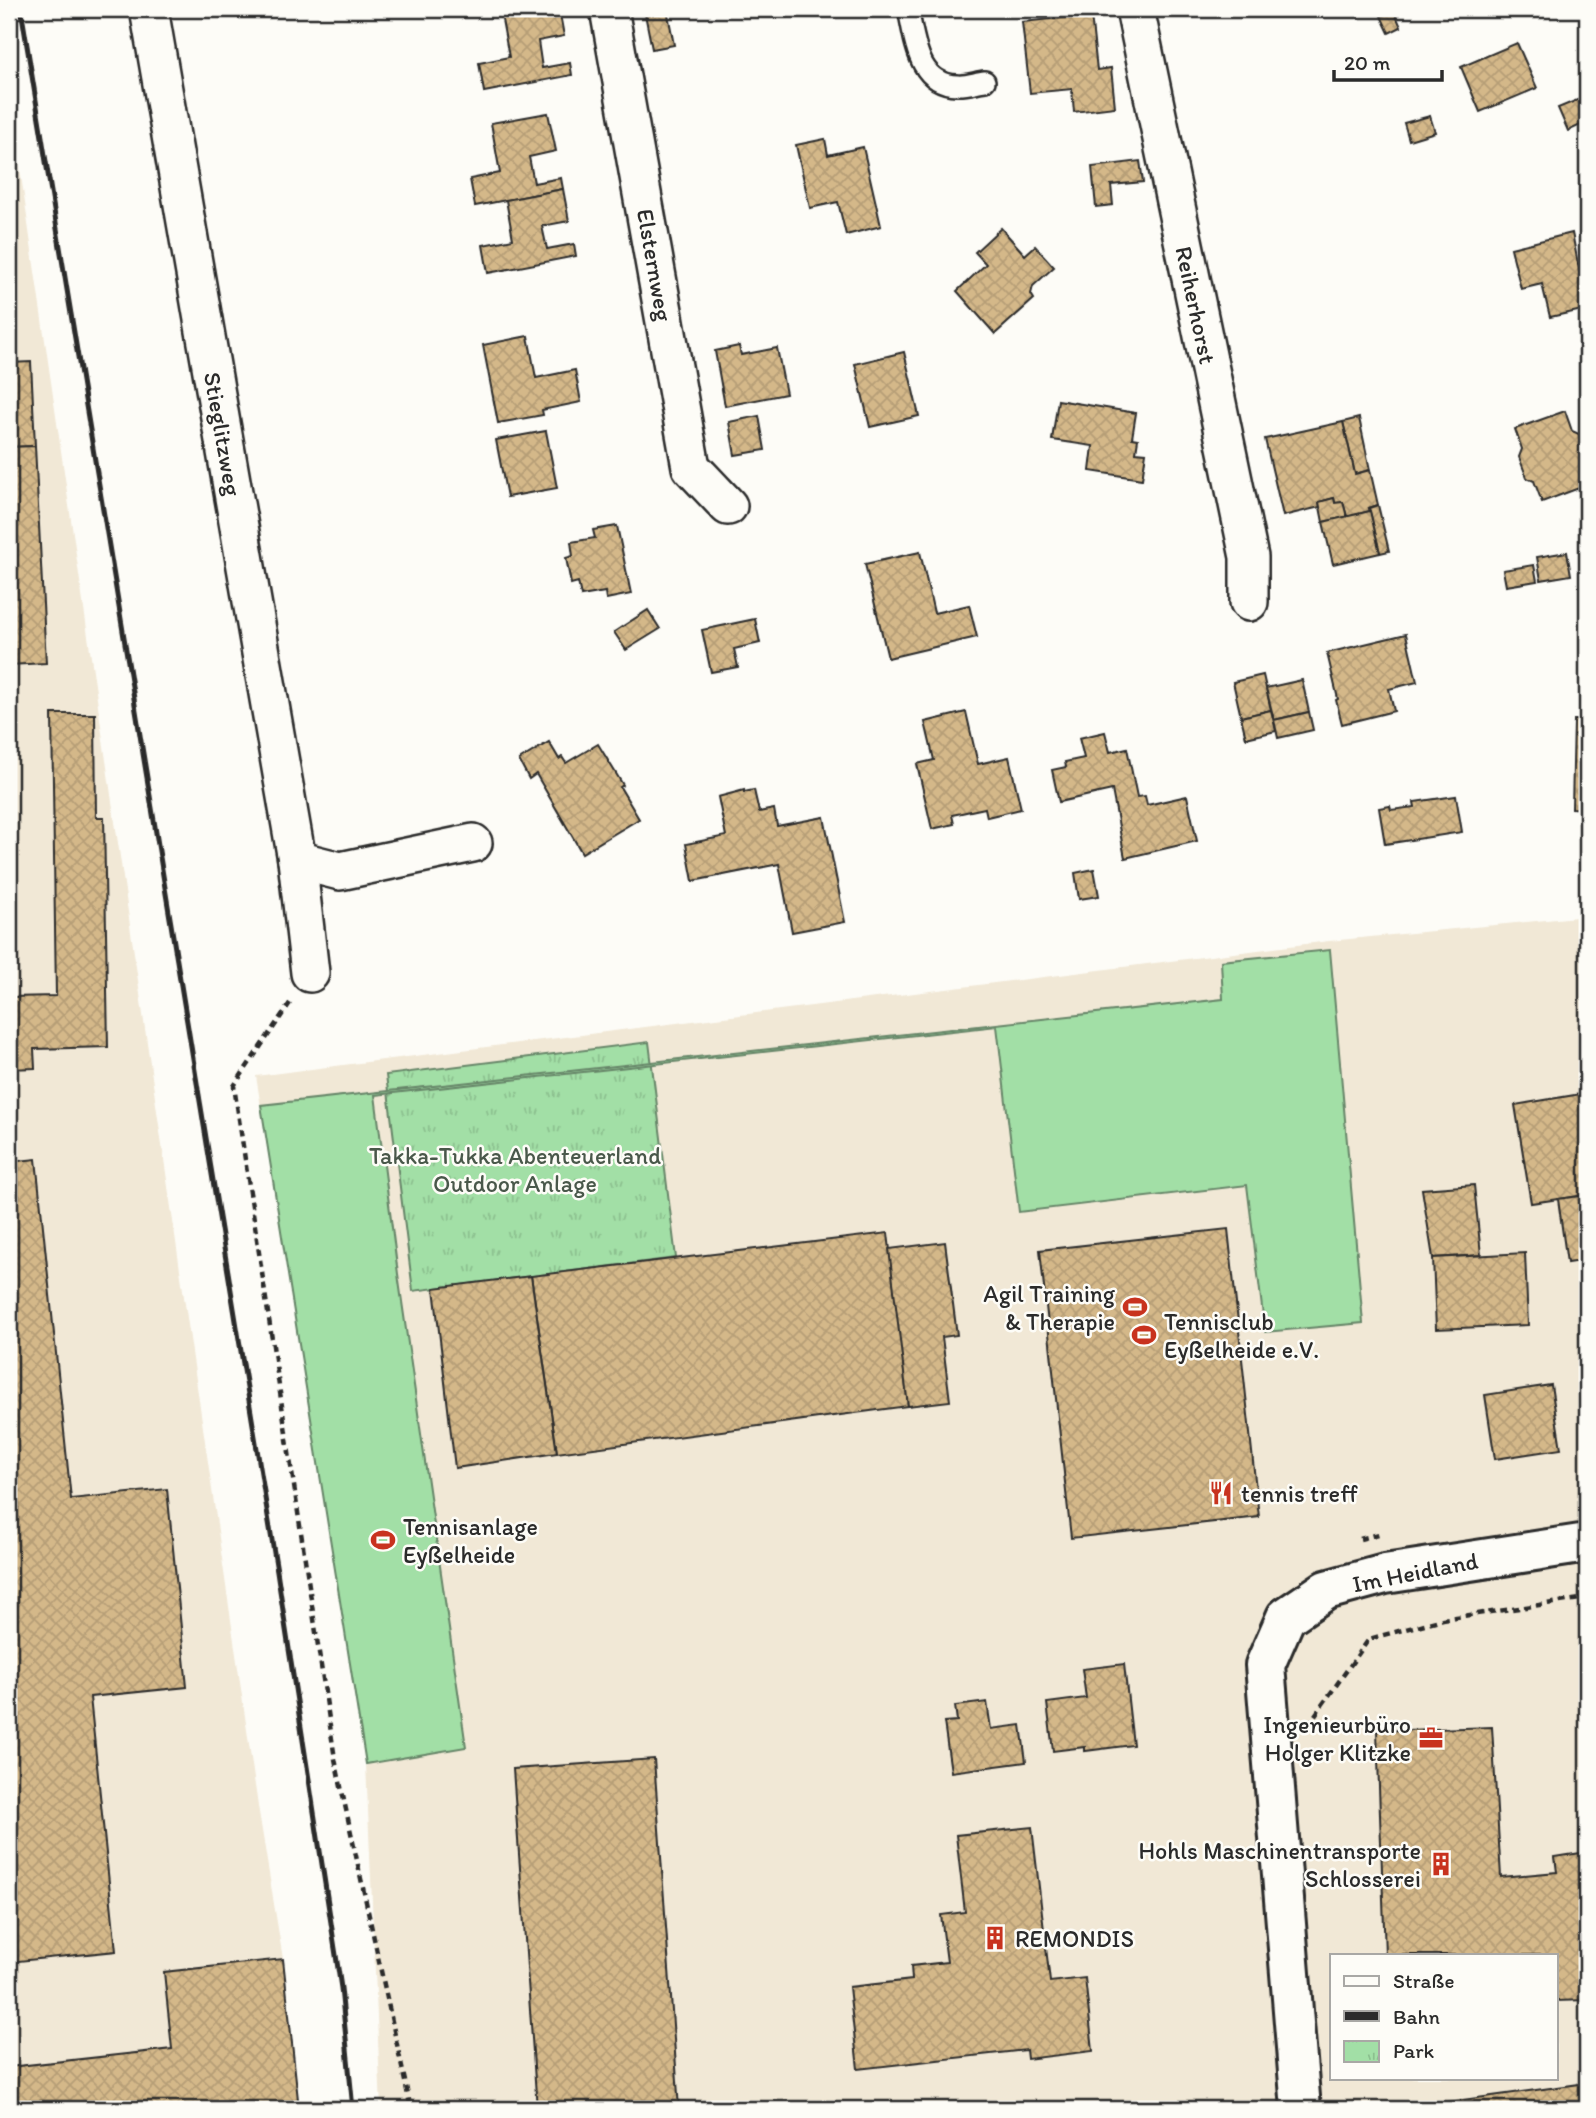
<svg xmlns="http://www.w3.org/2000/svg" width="1596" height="2118" font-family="Itim,sans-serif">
	<defs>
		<pattern id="park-tufts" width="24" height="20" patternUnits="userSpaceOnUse" patternTransform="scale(1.75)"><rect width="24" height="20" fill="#a2dfa6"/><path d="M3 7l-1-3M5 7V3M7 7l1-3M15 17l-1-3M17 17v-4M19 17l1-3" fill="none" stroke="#8cc08f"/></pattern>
		<pattern id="building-cross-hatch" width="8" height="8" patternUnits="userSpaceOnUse" patternTransform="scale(1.75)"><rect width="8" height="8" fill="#d4b889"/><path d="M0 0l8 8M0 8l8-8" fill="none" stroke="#b69e76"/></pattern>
	</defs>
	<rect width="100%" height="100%" fill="#fdfcf7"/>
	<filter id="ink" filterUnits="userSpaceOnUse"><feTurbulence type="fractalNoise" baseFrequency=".0143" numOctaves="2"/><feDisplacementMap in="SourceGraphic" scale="14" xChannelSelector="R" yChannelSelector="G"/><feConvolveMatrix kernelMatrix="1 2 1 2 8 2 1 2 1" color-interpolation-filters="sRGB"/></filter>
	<g filter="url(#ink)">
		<!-- built -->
		<g fill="#f1e8d6" fill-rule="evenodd">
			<polygon points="9,93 258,1806 283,1959 296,2109 9,2109"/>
			<path d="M1587 916V2109H381L366 1764 256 1076 1329 941ZM1332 1955H1556V2078H1332Z"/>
		</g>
		<!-- park -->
		<polygon fill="url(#park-tufts)" stroke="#668568" stroke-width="2" points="649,1042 676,1258 413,1291 386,1075"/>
		<!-- pitch -->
		<polygon fill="#a2dfa6" stroke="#668568" stroke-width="2" points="1330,950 1363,1323 1265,1332 1247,1185 1019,1212 997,1026 375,1095 398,1274 466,1747 366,1764 261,1105 1223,999 1221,961"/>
		<!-- building -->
		<g fill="url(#building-cross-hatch)" stroke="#2b2b2b" stroke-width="2">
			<polygon points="500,9 559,9 564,36 538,41 542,68 570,63 572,75 484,92 479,63 509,57"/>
			<polygon points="644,9 667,9 674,45 652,49"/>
			<polygon points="785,9 823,9 787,17"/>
			<polygon points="1394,11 1401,27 1389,33 1381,16"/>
			<polygon points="1091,15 1097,70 1111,68 1115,107 1074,112 1072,89 1030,93 1022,22"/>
			<polygon points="1517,43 1537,88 1480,112 1461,67"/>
			<polygon points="1587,96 1587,122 1568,131 1558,108"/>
			<polygon points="548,113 556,151 529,157 534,183 561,178 563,189 475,206 470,179 500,173 491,123"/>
			<polygon points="1430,116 1435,132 1409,140 1404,123"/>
			<polygon points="825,139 828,155 863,147 881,226 846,235 838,202 810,208 796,145"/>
			<polygon points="1140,161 1143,182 1111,185 1113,205 1096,207 1092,167"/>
			<polygon points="563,189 569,221 542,226 547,249 574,244 576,256 488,273 483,245 513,239 506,200"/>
			<polygon points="1001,228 1025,255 1035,246 1054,267 1033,286 1031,294 1034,299 995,334 957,291 986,264 975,252"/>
			<polygon points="1572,233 1587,309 1550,317 1542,284 1521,289 1511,248"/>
			<polygon points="528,336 536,378 575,370 581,402 542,410 543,415 498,423 483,345"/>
			<polygon points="739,346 741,355 777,348 786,394 725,406 715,351"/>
			<polygon points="904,352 919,416 870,427 855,364"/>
			<polygon points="31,362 35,446 9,447 9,363"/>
			<polygon points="1058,400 1136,413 1132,438 1138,439 1136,452 1146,453 1142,479 1090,471 1093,446 1052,440"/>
			<polygon points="1565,411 1572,431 1579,434 1587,454 1584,462 1587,470 1587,485 1542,502 1534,481 1527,478 1519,457 1522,449 1515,429"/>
			<polygon points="759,416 765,450 735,455 729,422"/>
			<polygon points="1359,418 1370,470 1355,474 1343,422"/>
			<polygon points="1343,422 1355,474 1370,470 1378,505 1369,508 1370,511 1347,517 1343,502 1335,503 1334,498 1319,502 1320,507 1283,516 1265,439"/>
			<polygon points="546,431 557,488 507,497 496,440"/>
			<polygon points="35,446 46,663 9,665 9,447"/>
			<polygon points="1334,498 1335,503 1343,502 1347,517 1323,522 1319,502"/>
			<polygon points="1378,505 1389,551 1380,553 1369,508"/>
			<polygon points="1370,511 1380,553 1333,564 1323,522"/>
			<polygon points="617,526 631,594 606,599 605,592 581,596 578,582 571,584 566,558 573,556 571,542 595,538 593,530"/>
			<polygon points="920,552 934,613 969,605 977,637 888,658 865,564"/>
			<polygon points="1567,552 1571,575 1541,580 1537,557"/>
			<polygon points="1534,565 1537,581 1506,586 1503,570"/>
			<polygon points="648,610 660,629 626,650 614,632"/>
			<polygon points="755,619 760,643 734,649 738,667 711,672 702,630"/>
			<polygon points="1406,634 1417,682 1389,689 1394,711 1342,724 1336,700 1338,699 1327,653"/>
			<polygon points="1263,675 1271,710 1241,717 1233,682"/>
			<polygon points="1302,680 1309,712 1274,720 1266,688"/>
			<polygon points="1271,710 1276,731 1246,738 1241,717"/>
			<polygon points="966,712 978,764 1009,757 1021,809 987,817 985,808 952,815 954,824 932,829 917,764 934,760 925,722"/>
			<polygon points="1309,712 1313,730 1278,738 1274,720"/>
			<polygon points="52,714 95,714 96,817 104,817 108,1047 34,1049 35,1068 9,1069 9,997 56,996"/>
			<polygon points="1574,720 1587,721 1587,809 1572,808"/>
			<polygon points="1105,732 1110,752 1127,748 1137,797 1145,796 1147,805 1187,796 1197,841 1125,858 1112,790 1059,802 1052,770 1066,767 1065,762 1084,758 1079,738"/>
			<polygon points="549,742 559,759 562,757 566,763 598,744 623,785 620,787 639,819 582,853 536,774 529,779 519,760"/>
			<polygon points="744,790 744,792 754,790 759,812 774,809 777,826 824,817 845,922 792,932 779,864 693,881 686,844 726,836 718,797"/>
			<polygon points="1456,796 1462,832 1385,844 1379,808 1390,806 1391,810 1415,807 1414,802"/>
			<polygon points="1094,869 1099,896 1079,899 1075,873"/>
			<polygon points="1587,1093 1587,1195 1531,1203 1515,1105"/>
			<polygon points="36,1159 71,1499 167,1489 187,1687 90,1697 116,1951 9,1962 9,1162"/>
			<polygon points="1474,1185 1481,1255 1433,1258 1422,1189"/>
			<polygon points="1587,1195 1587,1260 1567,1263 1558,1199"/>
			<polygon points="1228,1229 1259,1517 1071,1538 1040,1250"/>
			<polygon points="888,1233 908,1406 557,1453 531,1276"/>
			<polygon points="945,1242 957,1335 942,1337 950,1401 908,1406 889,1249"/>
			<polygon points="1525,1253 1528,1325 1436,1329 1433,1258"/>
			<polygon points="531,1276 557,1453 455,1468 434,1288"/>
			<polygon points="1551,1385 1561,1449 1495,1459 1485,1395"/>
			<polygon points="1124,1664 1133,1745 1085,1751 1085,1747 1053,1751 1047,1703 1086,1698 1082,1669"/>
			<polygon points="987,1702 991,1729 1021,1725 1026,1762 951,1772 944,1722 957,1721 955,1706"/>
			<polygon points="1492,1727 1501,1877 1557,1872 1555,1857 1587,1852 1587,2000 1556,2001 1556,1955 1385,1955 1377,1731"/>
			<polygon points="654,1759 679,2109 537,2109 513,1769"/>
			<polygon points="1032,1827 1050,1982 1085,1978 1093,2051 1027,2059 1026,2050 858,2069 849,1987 912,1980 911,1966 947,1962 941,1915 965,1912 956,1835"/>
			<polygon points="283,1959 299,2109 9,2109 9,2067 172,2049 164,1972"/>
			<polygon points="1587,2083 1587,2109 1419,2109 1418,2106"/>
		</g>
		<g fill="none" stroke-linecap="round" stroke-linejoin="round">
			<!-- service casing -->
			<g stroke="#2b2b2b" stroke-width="24">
				<path id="service" d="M908 9C915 39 917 84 957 85 966 86 976 82 985 81"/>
			</g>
			<!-- minor casing -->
			<g stroke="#2b2b2b" stroke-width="42">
				<g id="minor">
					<polyline points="149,9 297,860 310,973"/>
					<polyline points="609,9 691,467 728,506"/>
					<polyline points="1135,9 1249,557 1249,602"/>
					<polyline points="297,860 340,871 473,843"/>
				</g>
			</g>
			<!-- tertiary casing -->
			<g stroke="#2b2b2b" stroke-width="44">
				<polyline id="tertiary" points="1301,2109 1265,1665 1286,1617 1326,1590 1385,1574 1587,1543"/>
			</g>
			<!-- path -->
			<g stroke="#2b2b2b" stroke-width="4.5" stroke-dasharray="7 5" stroke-linecap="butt">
				<polyline points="290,1003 234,1086 335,1759 411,2109"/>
				<polyline points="1360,1539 1379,1534"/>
				<polyline points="1308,1725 1369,1639 1443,1619 1587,1598"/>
			</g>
			<!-- service -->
			<use href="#service" stroke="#fdfcf7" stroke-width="19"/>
			<!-- minor -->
			<use href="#minor" stroke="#fdfcf7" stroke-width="37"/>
			<!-- tertiary -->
			<use href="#tertiary" stroke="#fdfcf7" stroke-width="38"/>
			<!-- rail -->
			<polyline stroke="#2b2b2b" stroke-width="5" points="21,9 277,1571 341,1988 353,2109"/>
		</g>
	</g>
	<!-- icons -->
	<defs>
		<g id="stadium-bare" transform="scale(1.89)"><path d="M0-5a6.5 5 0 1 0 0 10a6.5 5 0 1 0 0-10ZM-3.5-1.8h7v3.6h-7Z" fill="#c8321e" stroke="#fdfcf7" stroke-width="2.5" paint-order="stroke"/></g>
		<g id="restaurant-bare" transform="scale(1.89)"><path d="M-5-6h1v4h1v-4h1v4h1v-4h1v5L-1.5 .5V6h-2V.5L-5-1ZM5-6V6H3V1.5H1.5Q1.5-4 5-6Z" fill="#c8321e" stroke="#fdfcf7" stroke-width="2.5" paint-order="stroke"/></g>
		<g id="office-bare" transform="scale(1.89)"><path d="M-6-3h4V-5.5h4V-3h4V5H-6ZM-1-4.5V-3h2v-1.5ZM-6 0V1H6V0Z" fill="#c8321e" stroke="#fdfcf7" stroke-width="2.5" paint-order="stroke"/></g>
		<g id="building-bare" transform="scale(1.89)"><path d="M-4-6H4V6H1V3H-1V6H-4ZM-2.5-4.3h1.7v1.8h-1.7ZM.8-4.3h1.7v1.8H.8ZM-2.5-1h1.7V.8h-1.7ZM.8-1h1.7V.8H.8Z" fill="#c8321e" stroke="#fdfcf7" stroke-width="2.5" paint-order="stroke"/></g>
	</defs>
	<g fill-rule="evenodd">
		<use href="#stadium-bare" x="1135" y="1307"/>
		<use href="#stadium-bare" x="1144" y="1335"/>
		<use href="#restaurant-bare" x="1221" y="1493"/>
		<use href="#stadium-bare" x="383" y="1540"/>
		<use href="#office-bare" x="1431" y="1738"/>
		<use href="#building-bare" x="1441" y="1864"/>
		<use href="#building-bare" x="995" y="1938"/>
	</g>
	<g text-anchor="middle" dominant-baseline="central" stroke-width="5" stroke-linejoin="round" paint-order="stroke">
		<!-- street labels -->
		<g font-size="24" fill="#2b2b2b" stroke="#fdfcf7">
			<text transform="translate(655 265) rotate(80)">Elsternweg</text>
			<text transform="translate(1196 305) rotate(78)">Reiherhorst</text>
			<text transform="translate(223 434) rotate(80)">Stieglitzweg</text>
			<text transform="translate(1415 1572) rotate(-11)">Im Heidland</text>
		</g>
		<!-- park labels -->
		<g font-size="24" fill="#49584a" stroke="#fdfcf7">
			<text x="515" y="1155">Takka-Tukka Abenteuerland<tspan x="515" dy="28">Outdoor Anlage</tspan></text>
		</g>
		<!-- poi labels -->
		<g font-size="24" fill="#2b2b2b" stroke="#fdfcf7" text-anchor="start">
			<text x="1115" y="1293" text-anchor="end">Agil Training<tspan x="1115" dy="28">&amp; Therapie</tspan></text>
			<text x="1164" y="1321">Tennisclub<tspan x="1164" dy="28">Eyßelheide e.V.</tspan></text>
			<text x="1241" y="1493">tennis treff</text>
			<text x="403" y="1526">Tennisanlage<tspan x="403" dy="28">Eyßelheide</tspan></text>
			<text x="1411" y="1724" text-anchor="end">Ingenieurbüro<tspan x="1411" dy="28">Holger Klitzke</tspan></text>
			<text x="1421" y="1850" text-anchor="end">Hohls Maschinentransporte<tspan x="1421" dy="28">Schlosserei</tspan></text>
			<text x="1015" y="1938">REMONDIS</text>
		</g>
	</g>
	<!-- margin -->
	<rect width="1596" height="2118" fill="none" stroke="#fdfcf7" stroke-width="35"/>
	<rect x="18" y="18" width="1561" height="2083" fill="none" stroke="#2b2b2b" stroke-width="2.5" filter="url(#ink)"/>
	<!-- legend -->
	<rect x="1330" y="1954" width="228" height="126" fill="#fdfcf7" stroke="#a9a8a5" stroke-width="2"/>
	<rect x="1344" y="1976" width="35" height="10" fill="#fdfcf7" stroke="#a9a8a5" stroke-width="2"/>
	<text x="1393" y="1988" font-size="21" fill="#2b2b2b">Straße</text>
	<rect x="1344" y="2011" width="35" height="10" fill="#2b2b2b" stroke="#a9a8a5" stroke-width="2"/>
	<text x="1393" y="2024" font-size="21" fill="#2b2b2b">Bahn</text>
	<rect x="1344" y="2041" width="35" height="21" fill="url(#park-tufts)" stroke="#a9a8a5" stroke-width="2"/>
	<text x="1393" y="2058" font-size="21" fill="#2b2b2b">Park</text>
	<!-- scale -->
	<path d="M1334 70v10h108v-10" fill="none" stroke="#2b2b2b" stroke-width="3.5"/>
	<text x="1344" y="70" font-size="21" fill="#2b2b2b" stroke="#fdfcf7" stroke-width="5" paint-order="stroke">20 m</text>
</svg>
